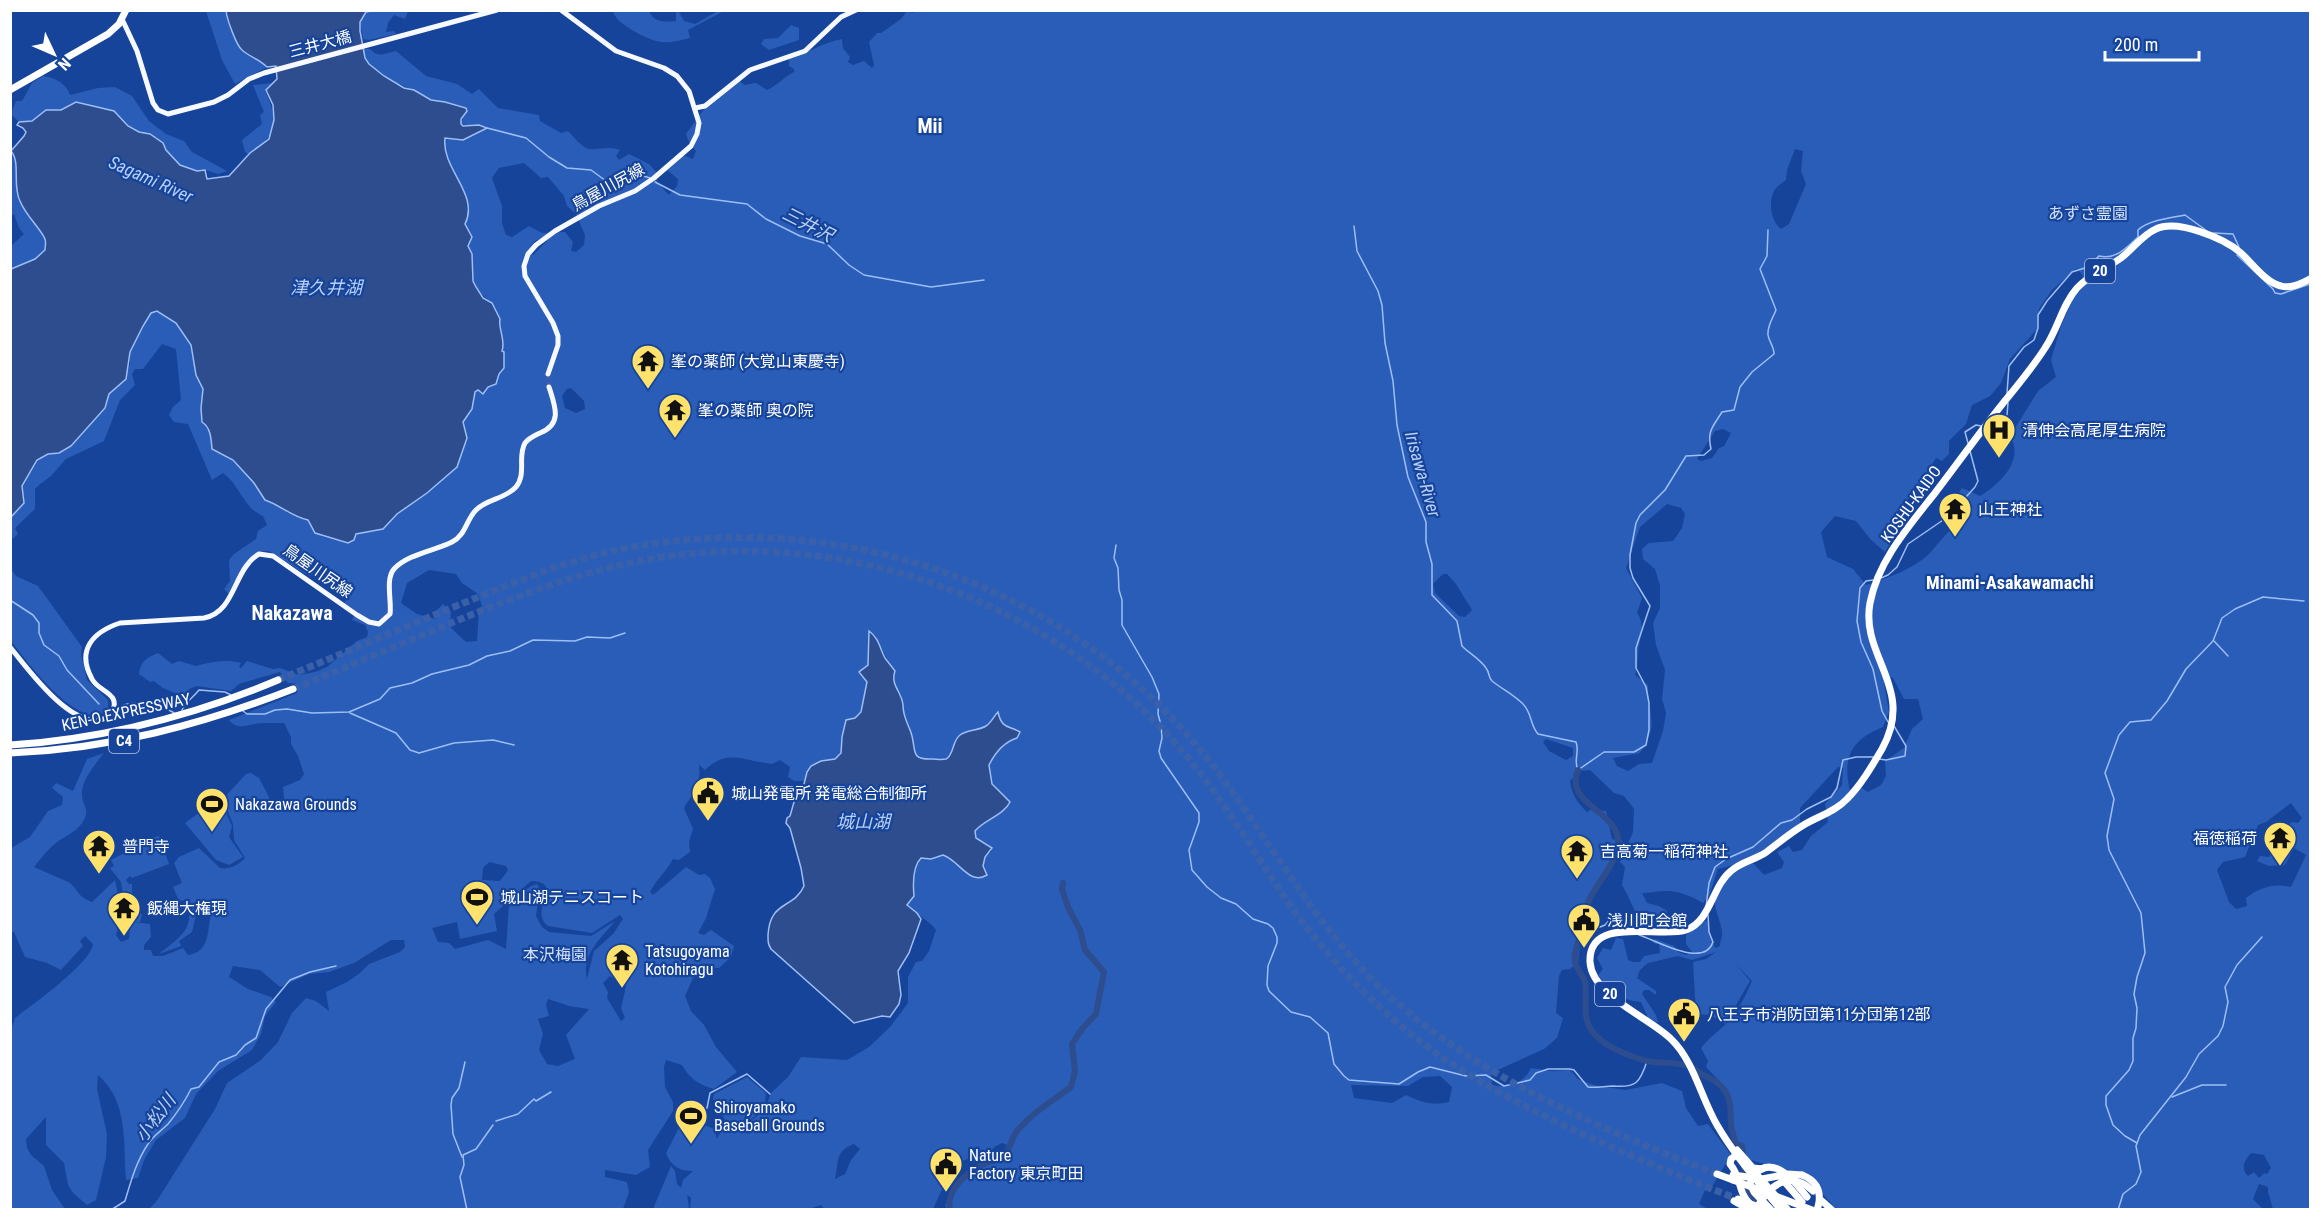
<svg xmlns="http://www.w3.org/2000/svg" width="2321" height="1220" font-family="'Roboto Condensed','Noto Sans JP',sans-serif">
	<rect width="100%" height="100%" fill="#16449a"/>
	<!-- green -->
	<g fill="#295db8" fill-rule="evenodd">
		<path d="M916 10 2310 11V1209H2273L2268 1192V1187L2259 1184 2253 1199 2262 1208 2269 1209H1839L1834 1207 1804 1172 1782 1169 1748 1159 1729 1130 1727 1089 1706 1067 1708 1061 1701 1048C1710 1037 1716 1033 1725 1025 1738 1013 1745 996 1752 981L1736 964 1750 981 1725 1024 1710 1015 1696 1014 1693 962 1706 959 1716 952 1692 960 1678 956 1648 963 1640 970 1637 978 1656 991V995L1649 990H1644L1642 994 1656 1015 1658 1023 1648 1018 1641 1002C1621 1000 1609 992 1598 975L1603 969 1597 958 1603 948 1611 950 1616 938 1623 939 1628 960 1633 962H1640L1644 956 1660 953 1659 944 1653 943 1655 939 1674 946 1678 952 1686 955 1692 952 1686 944V935L1705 921H1707L1714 946 1716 948 1720 946C1720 940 1723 937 1722 932 1721 921 1714 910 1715 899 1718 882 1738 869 1752 862L1764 875 1782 868 1784 862 1777 852 1789 846 1793 852 1802 850 1811 836 1828 822 1825 804 1842 785 1843 768 1838 767 1800 808V823C1775 842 1749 863 1718 869L1709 896 1703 903C1694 897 1676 890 1666 891 1657 891 1650 893 1642 893L1647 903 1659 906 1667 911 1665 923 1658 926 1654 916 1645 913 1640 919C1632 908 1629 896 1622 885L1625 867 1620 862 1633 832 1634 809 1624 796 1614 793 1590 770 1580 771 1570 781C1572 794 1577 803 1587 812L1590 810 1606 811 1612 839 1623 841 1610 872 1599 887 1589 895 1583 907 1585 930 1580 944 1578 963 1570 969 1562 970 1559 976 1556 1013 1563 1018 1557 1038 1544 1049 1491 1073 1492 1085C1509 1088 1523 1084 1531 1068L1551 1071 1570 1070 1578 1079 1594 1085 1625 1090 1662 1083 1682 1091 1686 1108 1698 1126 1708 1124 1731 1155 1713 1185 1705 1190 1699 1204 1708 1209H947L945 1205C959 1174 984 1171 1007 1151V1145L1002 1143 996 1146 983 1157 970 1158 953 1165 933 1209 825 1210 821 1205 806 1210 690 1209 691 1198 687 1195 689 1207 686 1209H653L671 1166 675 1171 677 1184 681 1188 683 1180 693 1171C680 1171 671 1167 666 1153L682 1122 702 1124 714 1129 717 1139 722 1129 748 1123 765 1110 771 1093 788 1077 801 1057 847 1060 869 1047 890 1027 908 1003V977L916 962 922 961 929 951 936 930C933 924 914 912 907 906L914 896C913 884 912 867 921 858L931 859 943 855 956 861 971 876 987 875 983 866 985 857 992 851 988 844 976 838 975 831 1010 802 992 784 989 765C996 751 1009 742 1018 729 1007 729 1000 723 997 713L985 727 956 739 951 754 944 759 922 760 918 758 915 753 912 735 904 719 901 695C894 689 892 679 895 671 886 658 881 646 873 633L868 636V665L860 674 866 678 867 682 861 712 842 737 841 752 835 759 821 761 811 766 804 781H794L788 777 790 767 780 760 772 764C745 761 727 748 705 770L699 765C701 787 694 791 684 808L693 829 689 842 690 852 679 860 673 859C666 872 656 880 650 892L653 895 686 867 699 875 705 874 710 878 715 889 706 918 698 933 704 935 711 930 734 946 731 957 719 968H705L693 978 685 996 691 1011 704 1025 716 1047 737 1072 714 1089C699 1085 689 1078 682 1065L666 1060 664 1067 665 1087 673 1102V1111L648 1150 650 1167 636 1175 605 1170V1177L627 1182 629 1192 623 1209H149L156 1202 215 1109 227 1083 261 1060 278 1042 292 1013 306 998 316 1001 329 1011 326 992 347 982 360 973 369 964 400 952 405 947 404 940H391L354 963 329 972 309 974 280 987 260 970 233 966 229 977 248 989 271 997 276 1002 265 1016 261 1034 252 1050 218 1071 196 1094 185 1118 156 1140 144 1160 138 1178 126 1180C123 1143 129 1102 98 1075L97 1089 107 1134 106 1157 96 1200 87 1205 73 1193 68 1185 64 1163 46 1145V1117L26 1139 27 1148 31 1155 44 1166 52 1190 65 1209H11V1027L13 1025 15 1018C32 1005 91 963 93 944L85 936 80 941 83 946 61 970 47 963 25 957 14 932H11V848L30 837 48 811 62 805 63 797 52 788 56 783 73 791 87 759 104 753C95 765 81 780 82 795 82 804 89 809 85 818 79 831 67 835 57 842 48 849 41 858 34 867 45 872 55 876 66 881 77 885 76 897 92 902L115 880 123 918 127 920 121 882 110 868 114 866 111 860 128 851 133 842 159 836 169 864 132 878 130 876 126 880 129 884H132V899L142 915 140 922H133L150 924 151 937 144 945V950H151L153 956H163L183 948 188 955C210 952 207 932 211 914L200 909 197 911 192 932 179 941 181 946 159 954C180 936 195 931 187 900L179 901 173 887 182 883 174 863 179 857 199 848 220 868C229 870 238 865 245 858L234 840 233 824 223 799 246 774 251 773 259 778 271 801 284 799 283 787 300 780 304 774 298 756 291 744V737L284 723C277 723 270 723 263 723 250 723 239 732 229 720L297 693 298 684 288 683 280 672 239 684 231 691 197 686 189 689 185 697 163 688 154 681 150 682 139 674C141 661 146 658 158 653L172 664 179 661 196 666C210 662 226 659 241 663L239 667 241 668 247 661 273 669 280 668 299 675 315 672 327 667 357 641 367 637 368 632 365 625 352 620 356 612 345 603C346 583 330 579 314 574L309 576 269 551C247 549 238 578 229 594L224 589 230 581 229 560 234 554 256 539 258 531 267 525 263 516C242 507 241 486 223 473L212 480 188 424 174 422 169 415 173 407 181 400 176 349 162 344 143 369H135L132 374 135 385 120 400 104 441 66 459 51 476 39 485 35 489V509L15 528 18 534 11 540V517L24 503 22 486 37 460 48 454 59 453 71 446 105 408 109 394 124 382 130 364V352L143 326 151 313 157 311 176 323 191 345 196 375 203 389 201 408 202 422C211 428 211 438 212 449L233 460 254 483 265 500 272 501 288 513 309 520 320 536 339 541 355 534 377 531 385 528 397 514 450 473 467 438 463 422 472 409 475 392 504 368C503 352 502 317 492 304 486 296 477 294 474 282 470 270 475 258 468 246L472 237 465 224C480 195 441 169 445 138L471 135 475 132V126L461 124 466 108C458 107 450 103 443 102 438 101 434 101 429 99 423 97 418 92 412 89 393 82 367 71 363 49H370C378 58 384 54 396 51L426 76 457 84 472 94 479 89 498 108 539 115 540 121 561 133 568 131C573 136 579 144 586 148 594 152 606 145 620 150L616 156 619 160 629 154 649 164 656 172 657 182 669 195 677 186 678 179 667 170 683 155 693 159 696 151 689 142 686 134 705 108 739 80 744 85 756 83 767 90C778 85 784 77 794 72V69L789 66V59C807 53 825 42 842 39L843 48 850 57 848 62 853 65 864 61 872 68 874 65 869 42 877 33H881L901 19 907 11 913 13ZM1795 149 1803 151 1801 171 1806 184 1789 224 1781 229C1771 221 1768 203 1774 191 1776 187 1782 183 1786 180L1787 170ZM524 163 541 178 548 177 564 196 567 206 576 214 585 235 584 245 576 252 571 251 573 242 565 232 542 233 529 226 512 237 506 235 502 223V206L492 178 499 168ZM544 237 547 241 533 255 527 251 535 241ZM2077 268 2083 276 2061 326 2051 360 2056 377 2038 391 2015 428 2007 433C2009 437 2014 442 2014 446 2018 468 1996 486 1980 496L1962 488 1946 511 1952 528C1944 536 1937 545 1930 553 1914 569 1887 578 1866 585L1853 569 1827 557 1821 532 1835 516 1856 521 1871 540 1885 552 1895 535 1891 525 1904 512 1905 502 1930 481V467L1936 458 1942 461 1949 454V441L1966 424 1972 405 1990 396 2001 383 2010 359 2038 328 2039 309 2052 290ZM571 388 584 401 585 409 576 413 565 408 562 396 567 389ZM1723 429 1731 433 1724 446 1719 448 1712 458 1701 461 1697 459 1715 431ZM1667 504 1681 508 1685 514 1682 528 1673 541 1649 543 1642 549 1643 559 1655 569 1660 586V608L1653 623 1656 645 1665 670 1662 699 1666 713 1663 731 1652 763 1639 764 1628 771 1617 766 1613 758 1640 753C1660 723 1648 716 1648 685L1635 675C1639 662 1637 657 1639 646 1641 634 1645 624 1637 613L1642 598 1626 568 1640 527ZM429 570 456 574 462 583 478 594 482 606 479 609 477 641 466 642 450 627 451 612 443 604 437 610 436 619 417 614 401 603 407 583ZM1443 574H1447L1456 584 1472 610 1465 617 1459 616 1435 593 1433 584ZM1883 676 1893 678 1904 699H1918L1923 719 1912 729 1904 748 1885 761 1886 776 1881 785 1868 792 1860 787 1850 791C1842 757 1851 740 1883 727L1889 712ZM1546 739 1573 748V756L1566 760 1549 751 1543 742ZM2291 803 2302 818 2298 823 2292 822 2282 829 2269 857 2260 856 2257 861 2269 866 2285 865 2294 848 2306 855 2291 887C2275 883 2260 887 2246 898L2247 906 2236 909 2229 902 2217 870 2223 862 2245 857 2258 825 2266 822ZM489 862 506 866 508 870 500 881 482 880 483 868ZM531 881C566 882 527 910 548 926L592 933 620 915 623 919 613 934 594 951 587 979C581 954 601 939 615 921L591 936 549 932 542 927 536 916 540 889 537 884 531 886 509 904 506 949 488 940 455 949 449 943 438 942 432 928 457 922 460 939 497 931 494 914ZM118 928 130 929 129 939 121 942 116 935ZM610 976 626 986 621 1008 625 1018 621 1021 607 998 608 992 603 983ZM548 999 569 1006 589 1009 566 1035 575 1059 558 1066 547 1064 539 1050 543 1034 538 1019 549 1016 546 1005ZM1440 1076 1452 1087 1449 1102C1432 1106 1421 1102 1406 1095L1392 1103 1354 1098 1351 1085 1408 1086 1423 1077ZM854 1144 860 1149 851 1160 845 1174 835 1179C839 1161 835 1151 854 1144ZM2251 1153 2264 1155 2271 1168 2267 1174 2264 1173 2259 1178 2254 1172 2248 1176C2240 1168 2245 1160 2251 1153Z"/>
		<path d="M206 11H225C228 22 233 43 243 50 251 57 259 59 267 67L235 84 222 60Z"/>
		<polygon points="371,11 408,11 405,19 394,15 388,23 386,32 394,31 396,34 369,40 363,39 360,22 366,12"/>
		<path d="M613 11H649C654 23 665 22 676 21V12H679L684 21 695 24 718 11H724L688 30 690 38C678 41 667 44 656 41 644 38 614 22 613 11Z"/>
		<polygon points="791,25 799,28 799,40 769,50 761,44 764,39 778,38"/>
		<path d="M43 76C54 77 67 84 70 95L98 88 115 87 132 96 149 121 166 134 184 141 192 152 227 171 218 174 205 170 197 171 180 165 166 150 163 143 156 137 138 133 122 123 60 111 31 121 19 122 11 114 16 101H22L32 83Z"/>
		<path d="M272 83 265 91C279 119 277 139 248 154L245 152 242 140 262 124 260 115 264 112 253 85Z"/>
		<path d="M11 151C21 161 13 185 20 201 25 214 38 225 44 236 47 241 45 245 46 250L35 259 11 269V246L24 234 19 228 14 214 11 216Z"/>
		<path d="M11 569 16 576 38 586 82 647 81 655 87 680 108 700V710C80 735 26 660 11 641Z"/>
		<polygon points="219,798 232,826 229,837 243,857 229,865 216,860 185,823"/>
		<polygon points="747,1077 766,1093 764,1110 747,1122 729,1127 713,1099 714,1094"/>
	</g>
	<!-- water -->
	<g fill="#2d4d8e" stroke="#9ebef5" stroke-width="1.5">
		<path d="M226 11H371L366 12 360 22V31L365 58 369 64 384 76 404 88 414 90 431 100 445 102 466 108 467 111 461 119V124L463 126 479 125 487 128 463 140 445 138C441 169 480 194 465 224L472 237 468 246 472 254 473 281 476 287 483 298 492 303 500 319C498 330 506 339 502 351L504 352V368L499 374 496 384 488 387 483 394 478 390 475 392 472 409 463 422 467 438 457 467 427 493 397 514 383 529 356 534 354 540 348 543 315 533 308 520C292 517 280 505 265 500L254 483 233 460 212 449C211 438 211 428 202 422L201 408 203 389 196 375 191 345 176 323 157 311 151 313 143 326 130 352 126 379 109 394 105 408 71 446 59 453 48 454 37 460 22 486 24 503 11 517V269L35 259 45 250C45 245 47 241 44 237 38 226 25 214 20 201 12 186 21 162 11 151L24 136 26 132 23 128 17 125 19 122 32 121 46 110H61L76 102 114 111 128 126 139 132 150 134 163 143 166 150 180 165 197 171 205 170 207 179 229 176 250 153 269 139 274 120 273 105 266 90 277 79 276 66 267 67C259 59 250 57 242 50 236 45 227 19 226 11Z"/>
		<path d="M869 631C879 638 880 649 885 658 888 662 892 667 895 671 890 685 902 692 903 705 903 719 909 724 912 736 916 752 911 760 932 759 936 759 942 760 946 759 954 755 952 741 960 735 968 729 978 731 986 726 991 723 994 716 998 712 1002 730 1009 725 1020 732L1017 738C1004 742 995 753 989 765L992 784 1010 802C1004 815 984 820 975 831L976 838 992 848 985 857 983 866 987 875C969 886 959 860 943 855L931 859 921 858C912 867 913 885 914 896L907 905 917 913 921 919 909 953 898 971 901 995 899 1004 890 1017 882 1016 854 1023 771 949C768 944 768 942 768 935 770 900 794 909 804 886L801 868 790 828 786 823 787 818 790 816 794 802 802 792 807 772 811 766 821 761 835 759 841 753 842 737 846 720 855 718 861 712 867 682 859 672 868 665Z"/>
	</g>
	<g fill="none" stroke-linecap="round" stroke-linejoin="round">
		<!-- stream -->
		<g stroke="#9ebef5" stroke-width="1.5">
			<polyline points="487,128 526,138 549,157 567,168 591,170 606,181 615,181 634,173 650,178"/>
			<polyline points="655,182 680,195 747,204 766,219 800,236 827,244 849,265 864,275 931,287 984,280"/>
			<path d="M1354 226 1357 251 1378 291 1382 305 1385 343 1393 381 1397 425 1408 477 1426 522V542L1432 564V595L1457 621 1462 646C1470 654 1480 659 1486 668 1490 673 1488 677 1492 681 1502 689 1514 695 1523 704 1532 713 1530 725 1538 734L1576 742C1580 752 1573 760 1578 770L1604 752H1634L1646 745 1649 730V703L1646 687 1636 668V648L1650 606 1633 578 1630 568V555L1636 523 1640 515 1665 490 1686 456 1704 455 1711 449C1707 431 1712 428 1722 412L1734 410 1740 387 1752 372 1774 354C1774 346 1769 342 1768 335 1767 326 1773 318 1776 310L1760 269 1767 256 1768 230"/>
			<polyline points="2214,233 2233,234 2239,247"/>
			<polyline points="2237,255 2273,289 2275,293 2281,294 2310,284"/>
			<path d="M2007 393 2009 366 2024 347 2034 340 2038 328V315L2047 301 2072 272 2088 267 2099 256C2116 260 2126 248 2138 237V230C2149 220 2170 218 2185 215L2207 231"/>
			<polyline points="1985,429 1996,436 2003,434 2006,427 2008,403"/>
			<polyline points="1968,443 1965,432 1976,425 1981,426"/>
			<path d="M1116 545 1114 558 1118 568 1119 590 1122 600V625L1152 677 1159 694 1158 714 1161 725 1162 738 1159 751 1161 758 1199 813V822L1189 850 1192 870 1207 887 1221 898 1236 904 1253 919 1268 924 1273 928 1277 937V943L1268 966 1267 985 1269 991 1291 1012 1310 1017 1328 1033 1334 1064 1344 1076 1349 1080 1399 1084 1418 1072 1430 1067 1466 1076 1486 1075 1504 1086 1530 1080 1536 1073 1548 1069H1570L1574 1070 1588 1087C1596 1088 1605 1086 1613 1086 1636 1088 1640 1083 1647 1061"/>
			<polyline points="1881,578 1888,575 1897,567 1908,544 1949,516 1975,487 1978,481 1970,451"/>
			<polyline points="1873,580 1866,581 1860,588 1857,621 1861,642 1873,669 1882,711 1888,722"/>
			<polyline points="10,600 33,615 39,623 39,633 44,645 59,656 67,670 99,704"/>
			<polyline points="2214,641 2228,656"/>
			<path d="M124 705C133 702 143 704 153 701L176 714"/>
			<path d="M182 710C186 701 193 698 199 690L225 692 231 695"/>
			<polyline points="243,711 247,714 265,714 275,710 287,709 312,713 349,712 380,699 390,688 412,683 432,674 469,665 487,656 510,651 533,640 575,641 587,637 610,638 625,633"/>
			<polyline points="350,713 396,733 410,750 419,753 454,743 493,740 514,745"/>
			<polyline points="1879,759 1886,760 1905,756 1906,746 1894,726"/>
			<polyline points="1706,907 1709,883 1715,867 1726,859 1753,847 1781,823 1792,820 1807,809 1831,797 1837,788 1843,760 1856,757 1874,757"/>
			<polyline points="1582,934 1605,925 1613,916 1624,920 1634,929"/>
			<path d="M1639 935C1656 940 1704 969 1713 942L1709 932 1708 915"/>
			<polyline points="2172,1097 2202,1085 2226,1085"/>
			<polyline points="700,1115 707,1108 710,1093 747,1074 770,1094"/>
			<polyline points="496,1121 518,1114 534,1099 536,1101 551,1092"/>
			<polyline points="2137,1143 2125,1136 2113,1125 2106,1105 2106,1096 2129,1070 2133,1061 2133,1038 2136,1028 2137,1008 2134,994 2137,977 2145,953 2141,913 2109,850 2107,836 2114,799 2105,773 2119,735 2130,722 2151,720 2167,701 2186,669 2213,641 2222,618 2235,609 2263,597 2304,601"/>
			<polyline points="462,1157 453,1134 451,1105 452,1098 459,1088 465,1062"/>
			<path d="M111 1210 125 1201C131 1181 136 1162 148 1144 153 1136 161 1131 168 1124 177 1113 185 1101 191 1089L199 1087 219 1062 236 1055 245 1045 256 1038 266 1009 290 980 310 972 336 966"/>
			<polyline points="467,1210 460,1177 464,1165 463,1155 476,1149 493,1125"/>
			<polyline points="2118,1210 2123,1194 2136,1184 2141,1172 2136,1146 2140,1135 2186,1077 2199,1054 2218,1036 2223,1026 2228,1002 2225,987 2237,965 2262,937"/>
		</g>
		<!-- river -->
		<g stroke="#2d4d8e" stroke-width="6">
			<path d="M1578 770C1563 806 1622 811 1618 845 1614 868 1595 884 1587 905 1583 914 1586 923 1582 932 1579 941 1573 952 1575 962 1576 969 1583 975 1585 982 1588 998 1581 1016 1592 1031 1605 1048 1627 1055 1647 1061 1660 1064 1675 1061 1688 1066 1694 1067 1698 1072 1703 1075 1712 1079 1719 1082 1725 1091 1732 1102 1730 1113 1731 1126 1732 1132 1735 1138 1735 1144L1742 1146 1743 1152 1745 1189 1762 1206"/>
			<path d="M950 1210C945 1190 968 1172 983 1164 990 1161 999 1161 1004 1155 1011 1149 1011 1138 1017 1131 1032 1113 1052 1101 1071 1087L1075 1071 1072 1044 1082 1029 1096 1014 1104 972 1085 950 1080 930 1068 907 1062 889 1063 883"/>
		</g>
		<!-- major-tunnel -->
		<polyline stroke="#3960a9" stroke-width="5" stroke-dasharray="5 2.5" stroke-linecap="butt" points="548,374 549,387"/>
		<!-- highway-tunnel -->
		<g stroke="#3960a9" stroke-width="7" stroke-dasharray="7 3.5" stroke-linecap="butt">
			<path d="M278 680C336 656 394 632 451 608 504 587 556 564 612 551 825 505 1056 577 1197 746 1267 830 1312 928 1395 1001 1487 1082 1605 1130 1717 1174"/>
			<path d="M293 689C346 667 399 645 451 623 520 595 588 568 663 557 858 528 1065 608 1190 760 1228 807 1258 859 1292 908 1319 945 1349 979 1383 1010 1448 1071 1529 1110 1609 1146 1651 1164 1693 1182 1735 1198"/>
		</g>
		<!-- major -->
		<g stroke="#f6f9ff" stroke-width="5">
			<polyline points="122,19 137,51 153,103 158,110 168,114 214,102 228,95 249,79 264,73 497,10"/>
			<polyline points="695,108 705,106 750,70 805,51 841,17 856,10"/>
			<polyline points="548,374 558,345 558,336 553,323 525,276 524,266 528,254 536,245 555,231 599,206 635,191 654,178 691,146 697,134 699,123 689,91 677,76 664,68 616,51 561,10"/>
			<path d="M10 647C28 669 78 740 111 715 123 692 99 693 92 679 76 650 93 632 120 623L204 618C236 612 233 569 259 554L273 556 357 615 369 622 379 624 390 614C392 602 385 579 394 569 408 554 434 551 452 542 466 535 466 520 476 510 487 499 505 499 516 487 527 473 517 457 525 443 529 438 534 436 540 433 563 424 555 406 549 387"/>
		</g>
		<!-- highway -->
		<g stroke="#fff" stroke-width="7">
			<polyline points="10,90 108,34 119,24 126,10"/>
			<path d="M10 745C104 739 192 716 278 680"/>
			<path d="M10 753C110 749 201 725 293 689"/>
			<polyline points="1737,1150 1753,1168 1762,1169"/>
			<path d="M1739 1153 1731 1159 1730 1164C1742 1178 1737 1191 1750 1204"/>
			<polyline points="1717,1174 1733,1180"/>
			<path d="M1802 1175C1815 1180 1821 1189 1819 1203"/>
			<polyline points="1759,1177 1788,1210"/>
			<polyline points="1782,1179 1802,1202"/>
			<polyline points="1734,1201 1750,1210"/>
			<polyline points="1822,1201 1832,1210"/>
			<path d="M1771 1210 1754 1192 1750 1184C1751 1178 1755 1173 1761 1169 1780 1160 1797 1185 1807 1197"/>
			<path d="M1781 1210C1758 1182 1735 1156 1717 1125 1701 1098 1694 1061 1671 1039 1649 1017 1592 996 1590 962 1588 914 1661 939 1686 930 1711 921 1712 886 1731 871 1741 862 1754 860 1765 853 1777 844 1789 834 1802 826 1816 817 1835 812 1847 799 1861 785 1872 766 1882 749 1916 688 1860 657 1870 603 1878 561 1909 526 1935 493 1958 463 1980 432 2004 402 2018 385 2033 367 2045 348 2058 329 2062 305 2077 288 2089 275 2107 268 2121 258 2133 249 2142 235 2156 229 2177 219 2224 238 2241 253 2252 263 2266 283 2281 286 2291 289 2302 283 2310 279"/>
		</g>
		<!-- highway-bridge -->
		<g stroke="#fff" stroke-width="7">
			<polyline points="1733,1175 1762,1179 1789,1174 1802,1175"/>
			<polyline points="1733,1180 1812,1210"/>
			<polyline points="1738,1199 1766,1210"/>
			<path d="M1756 1210C1768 1185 1790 1169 1813 1191"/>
			<polyline points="1817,1210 1819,1203"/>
		</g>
	</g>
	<!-- icons -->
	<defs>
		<g id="temple-pin" transform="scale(1.725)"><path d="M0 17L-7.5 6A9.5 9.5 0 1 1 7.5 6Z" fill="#ffe26c" stroke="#16449a"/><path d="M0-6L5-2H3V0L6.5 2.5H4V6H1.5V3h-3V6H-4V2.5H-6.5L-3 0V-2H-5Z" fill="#111"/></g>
		<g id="hospital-pin" transform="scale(1.725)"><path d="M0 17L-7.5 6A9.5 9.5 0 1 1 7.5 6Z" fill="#ffe26c" stroke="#16449a"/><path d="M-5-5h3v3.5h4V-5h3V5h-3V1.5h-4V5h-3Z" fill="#111"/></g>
		<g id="civic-pin" transform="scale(1.725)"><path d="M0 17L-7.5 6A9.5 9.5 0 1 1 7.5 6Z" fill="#ffe26c" stroke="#16449a"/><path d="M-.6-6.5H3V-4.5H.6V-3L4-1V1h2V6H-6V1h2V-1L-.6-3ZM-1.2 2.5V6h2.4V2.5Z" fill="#111"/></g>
		<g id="stadium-pin" transform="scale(1.725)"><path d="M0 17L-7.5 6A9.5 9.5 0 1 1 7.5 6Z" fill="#ffe26c" stroke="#16449a"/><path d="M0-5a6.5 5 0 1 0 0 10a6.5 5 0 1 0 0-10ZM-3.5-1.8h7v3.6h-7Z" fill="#111"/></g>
	</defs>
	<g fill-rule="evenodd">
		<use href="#temple-pin" x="648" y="361"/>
		<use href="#temple-pin" x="675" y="410"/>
		<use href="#hospital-pin" x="1999" y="430"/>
		<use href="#temple-pin" x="1955" y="509"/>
		<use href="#civic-pin" x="708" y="793"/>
		<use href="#stadium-pin" x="212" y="804"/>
		<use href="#temple-pin" x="2280" y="838"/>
		<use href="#temple-pin" x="99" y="846"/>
		<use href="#temple-pin" x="1577" y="851"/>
		<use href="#stadium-pin" x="477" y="897"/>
		<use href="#temple-pin" x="124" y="908"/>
		<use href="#civic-pin" x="1584" y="920"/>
		<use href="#temple-pin" x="622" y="960"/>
		<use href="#civic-pin" x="1684" y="1014"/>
		<use href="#stadium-pin" x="691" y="1116"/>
		<use href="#civic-pin" x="946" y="1164"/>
	</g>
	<g text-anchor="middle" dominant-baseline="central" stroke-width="4.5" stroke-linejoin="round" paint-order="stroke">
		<!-- shield labels -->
		<g fill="#16449a" stroke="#b9c7e1" stroke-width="1.5">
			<rect x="2085" y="259" width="30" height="24" rx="4.5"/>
			<rect x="109" y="729" width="30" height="24" rx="4.5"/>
			<rect x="1595" y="982" width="30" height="24" rx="4.5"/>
		</g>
		<g font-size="15" font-weight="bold" fill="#fff">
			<text x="2100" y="271">20</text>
			<text x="124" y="741">C4</text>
			<text x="1610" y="994">20</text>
		</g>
		<!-- street labels -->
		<g font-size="16" fill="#fff" stroke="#16449a">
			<text transform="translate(320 44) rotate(-15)">三井大橋</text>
			<text transform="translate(608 187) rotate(-29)">鳥屋川尻線</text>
			<text transform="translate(1911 504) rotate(-54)">KOSHU-KAIDO</text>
			<text transform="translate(318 571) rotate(35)">鳥屋川尻線</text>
			<text transform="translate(126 712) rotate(-12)">KEN-O EXPRESSWAY</text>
		</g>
		<!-- park labels -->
		<g font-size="16" fill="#d3e2fc" stroke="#16449a">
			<text x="2088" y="213">あずさ霊園</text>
			<text x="555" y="954">本沢梅園</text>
		</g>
		<!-- poi labels -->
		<g font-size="16" fill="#fff" stroke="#16449a" text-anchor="start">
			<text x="671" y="361">峯の薬師 (大覚山東慶寺)</text>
			<text x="698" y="410">峯の薬師 奥の院</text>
			<text x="2022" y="430">清伸会高尾厚生病院</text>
			<text x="1978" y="509">山王神社</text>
			<text x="731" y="793">城山発電所 発電総合制御所</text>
			<text x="235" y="804">Nakazawa Grounds</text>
			<text x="2257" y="838" text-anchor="end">福徳稲荷</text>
			<text x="122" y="846">普門寺</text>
			<text x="1600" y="851">吉高菊一稲荷神社</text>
			<text x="500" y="897">城山湖テニスコート</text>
			<text x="147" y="908">飯縄大権現</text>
			<text x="1607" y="920">浅川町会館</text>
			<text x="645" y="951">Tatsugoyama<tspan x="645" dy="18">Kotohiragu</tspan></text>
			<text x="1707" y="1014">八王子市消防団第11分団第12部</text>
			<text x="714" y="1107">Shiroyamako<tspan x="714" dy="18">Baseball Grounds</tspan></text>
			<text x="969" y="1155">Nature<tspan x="969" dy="18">Factory 東京町田</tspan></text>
		</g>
		<!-- water labels -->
		<g font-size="18" font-style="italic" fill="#b8cff9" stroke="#16449a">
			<text transform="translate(151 179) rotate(24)">Sagami River</text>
			<text transform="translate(808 224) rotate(27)">三井沢</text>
			<text x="326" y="287">津久井湖</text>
			<text transform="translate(1423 474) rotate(74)">Irisawa-River</text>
			<text x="863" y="821">城山湖</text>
			<text transform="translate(155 1118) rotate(-53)">小松川</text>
		</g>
		<!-- neighbourhood labels -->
		<g font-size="18" font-weight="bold" fill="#fff" stroke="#16449a">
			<text x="2010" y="582">Minami-Asakawamachi</text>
		</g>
		<!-- quarter labels -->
		<g font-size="20" font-weight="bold" fill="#fff" stroke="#16449a">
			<text x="930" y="126">Mii</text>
			<text x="292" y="613">Nakazawa</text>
		</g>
	</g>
	<!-- border -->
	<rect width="2321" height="1220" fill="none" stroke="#ffffff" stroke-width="24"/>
	<!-- north arrow -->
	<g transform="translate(54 54) rotate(134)" stroke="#16449a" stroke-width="4.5" paint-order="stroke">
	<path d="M0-4.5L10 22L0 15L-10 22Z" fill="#ffffff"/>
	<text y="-9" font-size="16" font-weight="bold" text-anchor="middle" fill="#ffffff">N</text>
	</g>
	<!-- scale -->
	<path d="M2105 51v9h94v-9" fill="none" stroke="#ffffff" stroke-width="3"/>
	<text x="2114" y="51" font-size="18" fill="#ffffff" stroke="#16449a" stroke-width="4.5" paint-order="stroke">200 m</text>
</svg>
